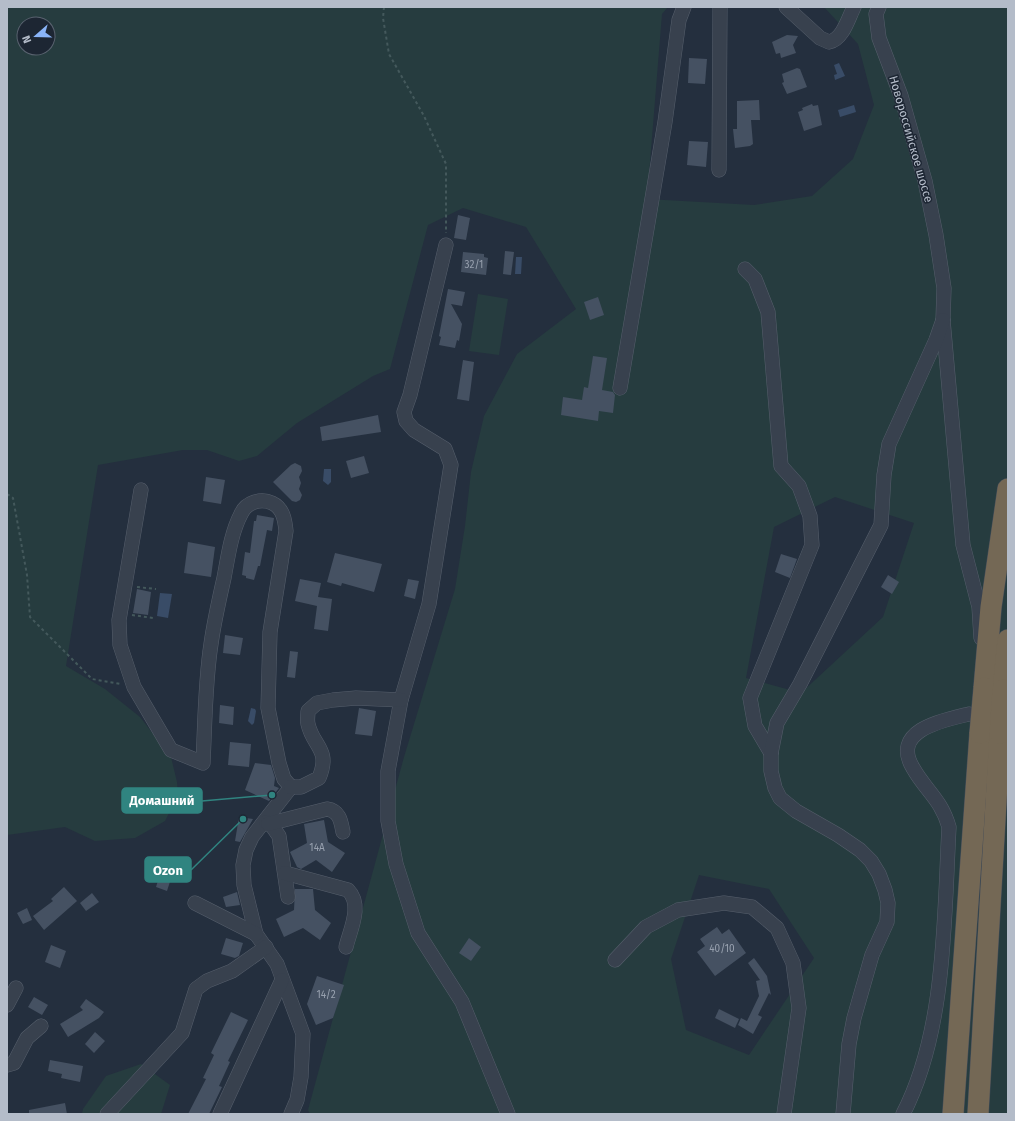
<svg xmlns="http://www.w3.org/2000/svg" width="1015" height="1121" font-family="'Fira Sans',sans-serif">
	<rect width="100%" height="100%" fill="#242f3e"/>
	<!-- green -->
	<g fill="#263c3f" fill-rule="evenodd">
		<path d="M7 7H668L662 14 647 199 754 205 812 196 853 159 874 105 858 44 824 7H1008V1114H310L308 1110 404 757 455 589 465 526 471 472 484 416 517 354 576 309 526 227 463 208 428 225 390 369 373 376 297 423 257 456 239 461 207 450H183L98 465 66 666 105 689 140 717 171 757 177 782 178 795 165 821 135 838 95 841 65 827 7 835ZM24 24H48V48H24ZM835 497 914 523 883 617 801 693 746 678 774 527ZM699 875 769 889 814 958 749 1055 686 1030 671 959Z"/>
		<polygon points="478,294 508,299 499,355 469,351"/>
		<polygon points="141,1064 170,1085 161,1114 82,1114 83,1109 106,1076"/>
	</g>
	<!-- water -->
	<g fill="#394c67">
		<polygon points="839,63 845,76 835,80 834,75 837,74 834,65"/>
		<polygon points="854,105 856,112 840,117 838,110"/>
		<polygon points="516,257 522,257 521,274 515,274"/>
		<polygon points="324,469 331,469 331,482 328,485 323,481"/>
		<polygon points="160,593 172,594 168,618 157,616"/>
		<polygon points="251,708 255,709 256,711 254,723 252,725 248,721"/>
	</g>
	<!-- building -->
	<g fill="#455162">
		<polygon points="787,35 798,36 793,45 796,53 781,58 780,53 776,54 772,42"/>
		<polygon points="689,58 707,59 705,84 688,83"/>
		<polygon points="797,68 800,69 807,87 787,94 782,83 784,82 782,74"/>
		<polygon points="759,100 760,120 751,120 753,144 750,146 735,148 733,129 737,129 737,101"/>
		<polygon points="812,104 813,106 818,105 822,125 804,131 798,112 803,110 802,108"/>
		<polygon points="689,141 708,142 706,167 687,165"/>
		<polygon points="458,215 470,218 466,240 454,238"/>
		<polygon points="505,251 514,252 511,275 503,274"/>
		<polygon points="463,252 484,254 484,257 488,258 486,275 461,272"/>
		<polygon points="448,289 465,292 462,306 451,304 462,324 459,341 457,340 455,348 439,345 441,337 439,336"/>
		<polygon points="598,297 604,315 590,320 584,302"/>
		<polygon points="593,356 607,358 602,390 613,392 615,395 613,413 599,411 598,421 561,415 563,397 582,400 584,387 588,388"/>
		<polygon points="463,360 474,362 469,401 457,399"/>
		<polygon points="378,415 381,432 322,441 320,427"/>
		<polygon points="364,456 369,473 351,478 346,461"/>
		<polygon points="295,463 301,466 302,471 299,477 301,483 299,489 302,495 300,500 296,502 292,501 273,482 291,465"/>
		<polygon points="206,477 225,480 221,504 203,501"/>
		<polygon points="257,515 274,518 272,531 267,530 260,566 258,566 254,580 246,578 246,576 242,575 245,552 250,553 254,521 256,521"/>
		<polygon points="188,542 215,547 211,577 184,573"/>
		<polygon points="335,553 382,564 374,592 342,583 341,586 327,582"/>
		<polygon points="781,554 797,559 790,578 775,572"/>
		<polygon points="888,575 899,582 892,594 881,587"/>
		<polygon points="300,579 321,583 318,597 332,599 328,631 314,629 317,606 295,601"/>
		<polygon points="408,579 419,581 415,599 404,596"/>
		<polygon points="137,589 151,592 148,615 133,613"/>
		<polygon points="225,635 243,638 240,655 223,653"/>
		<polygon points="290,651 298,652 295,678 287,677"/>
		<polygon points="220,705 234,707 233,725 219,723"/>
		<polygon points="359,708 376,711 372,736 355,734"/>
		<polygon points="230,742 251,744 249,767 228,765"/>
		<polygon points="255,763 271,765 275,778 274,786 279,788 269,801 245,790"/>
		<polygon points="186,788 198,797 192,805 188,802 187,804 179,798"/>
		<polygon points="239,817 253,819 240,842 235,841"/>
		<polygon points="324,820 328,842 345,853 332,872 316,860 301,869 297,867 290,852 307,843 304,824"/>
		<polygon points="164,862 175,866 167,891 156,887"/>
		<polygon points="64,887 77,901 44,930 33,916 53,901 51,899"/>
		<polygon points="295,889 313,889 315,910 331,923 320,940 303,928 284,937 276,919 294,910"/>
		<polygon points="237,892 240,905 226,907 223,897"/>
		<polygon points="92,893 99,902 86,911 80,903"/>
		<polygon points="27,908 32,920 23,924 17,913"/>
		<polygon points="717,927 722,934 729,929 746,953 715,976 697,952 705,946 700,939"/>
		<polygon points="226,938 243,943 239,956 235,958 221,954"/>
		<polygon points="469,938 481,947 471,961 459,953"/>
		<polygon points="51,945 66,951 60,968 45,962"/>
		<polygon points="754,958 767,976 771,995 769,993 758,1015 762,1017 753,1034 738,1025 741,1018 747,1021 759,996 756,981 760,980 748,963"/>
		<polygon points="317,976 344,985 333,1018 316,1025 307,1004"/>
		<polygon points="34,997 48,1005 42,1015 28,1007"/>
		<polygon points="86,999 104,1012 99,1018 68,1037 60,1024 83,1010 80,1007"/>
		<polygon points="719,1009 739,1019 735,1028 715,1018"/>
		<polygon points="231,1012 248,1020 228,1061 230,1062 219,1086 222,1087 209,1114 188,1114 206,1079 203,1078 214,1055 211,1053"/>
		<polygon points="95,1032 105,1041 94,1053 85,1044"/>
		<polygon points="50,1060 83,1066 80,1082 61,1078 62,1074 48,1071"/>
		<polygon points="65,1103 67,1114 29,1114 29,1110"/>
	</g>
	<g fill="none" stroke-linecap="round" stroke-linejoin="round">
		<!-- minor casing -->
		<g stroke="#565f6c" stroke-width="15">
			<g id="minor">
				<path d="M786 7 820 38 829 42C843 39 848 19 854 7"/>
				<polyline points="879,7 876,14 879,38 901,96 925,181 936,235 944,288 943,320 963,545 979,607 981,638"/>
				<polyline points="719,170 720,7"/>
				<polyline points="446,245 410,395 404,412 406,421 414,430 445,449 451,465 429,604 401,700 388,771 388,821 396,864 418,933 462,1002 508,1114"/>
				<polyline points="745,269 755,279 768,312 781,466 799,486 810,516 812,545 750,698 755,726 771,753"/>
				<polyline points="620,388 665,122 679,20 684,7"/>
				<path d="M141 490 119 620 120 645 134 687 171 750 203 763C205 724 205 683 211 644 214 622 219 600 224 578 228 557 231 533 241 514 246 502 261 498 272 503 283 508 285 520 286 531L270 632 268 708 279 763 284 779 291 787 252 837 246 850 243 865 244 885 256 934 277 964 303 1034 301 1077 297 1100 291 1114"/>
				<path d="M291 787H301L319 778C331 749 313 747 308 724 307 720 308 715 308 711L317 703 333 700 356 698 401 700"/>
				<polyline points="266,822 272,826 279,836 288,897"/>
				<path d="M268 824 327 809C340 811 341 822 343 832"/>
				<path d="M285 873 348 890C363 905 350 930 346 947"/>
				<polyline points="195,903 256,934"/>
				<polyline points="615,960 646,927 678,910 724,903 752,907 777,928 793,963 799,1008 784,1114"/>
				<polyline points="7,1005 16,988"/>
				<polyline points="7,1065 14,1063 27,1038 41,1026"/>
				<polyline points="107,1114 182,1033 196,989 207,981 232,971 266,947"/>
				<polyline points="220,1114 282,980"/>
				<polyline points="843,1114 849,1044 854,1018 872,955 887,922 888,903 885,890 879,874 871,861 860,850 838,835 796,811 780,798 775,788 771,771 771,753 777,723 800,684 881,525 884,475 889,444 936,340 943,320"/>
				<path d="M903 1114C946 1031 944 919 949 827 941 799 926 791 913 768 890 730 944 720 969 714"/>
			</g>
		</g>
		<!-- highway casing -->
		<g stroke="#434c59" stroke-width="22">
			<g id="highway">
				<polyline points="984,688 991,607 1008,489"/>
				<polyline points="1003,690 1008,640"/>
				<polyline points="953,1114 980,733"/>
				<polyline points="978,1114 1000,733"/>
			</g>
		</g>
		<!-- path -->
		<g stroke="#44595c" stroke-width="2" stroke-dasharray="3 3" stroke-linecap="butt">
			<polyline points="384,7 383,18 389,54 424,116 446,164 446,233"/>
			<polyline points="7,494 13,498 27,575 30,617 92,679 121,684"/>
			<polyline points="137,587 156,589"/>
			<polyline points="132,615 153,618"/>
		</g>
		<!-- minor -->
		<use href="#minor" stroke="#38414e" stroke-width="14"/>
		<!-- highway -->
		<use href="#highway" stroke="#746855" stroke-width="21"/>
		<!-- highway-bridge casing -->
		<g stroke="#434c59" stroke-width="22" stroke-linecap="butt">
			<g id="highway-bridge">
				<polyline points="980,733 984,688"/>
				<polyline points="1000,733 1003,690"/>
			</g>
		</g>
		<!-- highway-bridge -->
		<use href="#highway-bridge" stroke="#746855" stroke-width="21"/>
	</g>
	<g text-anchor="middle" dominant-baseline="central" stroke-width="3" stroke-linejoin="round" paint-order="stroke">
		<!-- number labels -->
		<g font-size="10" fill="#98a1af">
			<text x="474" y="265">32/1</text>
			<text x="317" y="848">14А</text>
			<text x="722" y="949">40/10</text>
			<text x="326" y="995">14/2</text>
		</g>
		<!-- street labels -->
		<g font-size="12" fill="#b4bcc9" stroke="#1d2633">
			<text transform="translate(911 139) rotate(74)">Новороссийское шоссе</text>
		</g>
	</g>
	<!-- callouts -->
	<path fill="none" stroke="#308480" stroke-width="1.5" d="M272 795L202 801M243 819L191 870"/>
	<g fill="#308480" stroke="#1d2633" stroke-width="1.5">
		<circle cx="272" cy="795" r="4"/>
		<circle cx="243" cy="819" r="4"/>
	</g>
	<g fill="#308480" stroke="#308480" stroke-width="1.5">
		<rect x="122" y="788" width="80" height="25" rx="4"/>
		<rect x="145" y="857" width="46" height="25" rx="4"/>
	</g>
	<g font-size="13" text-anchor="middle" font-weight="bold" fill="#fff">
		<text x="162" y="805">Домашний</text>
		<text x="168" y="875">Ozon</text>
	</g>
	<!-- border -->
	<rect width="1015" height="1121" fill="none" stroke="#b4bcc9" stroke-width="16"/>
	<!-- north arrow -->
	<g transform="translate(36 36) rotate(250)"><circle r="19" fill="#1d2633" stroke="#59626f"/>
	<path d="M0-3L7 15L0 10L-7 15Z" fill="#8ab4f8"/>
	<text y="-6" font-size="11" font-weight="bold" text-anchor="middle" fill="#b4bcc9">N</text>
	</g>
</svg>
